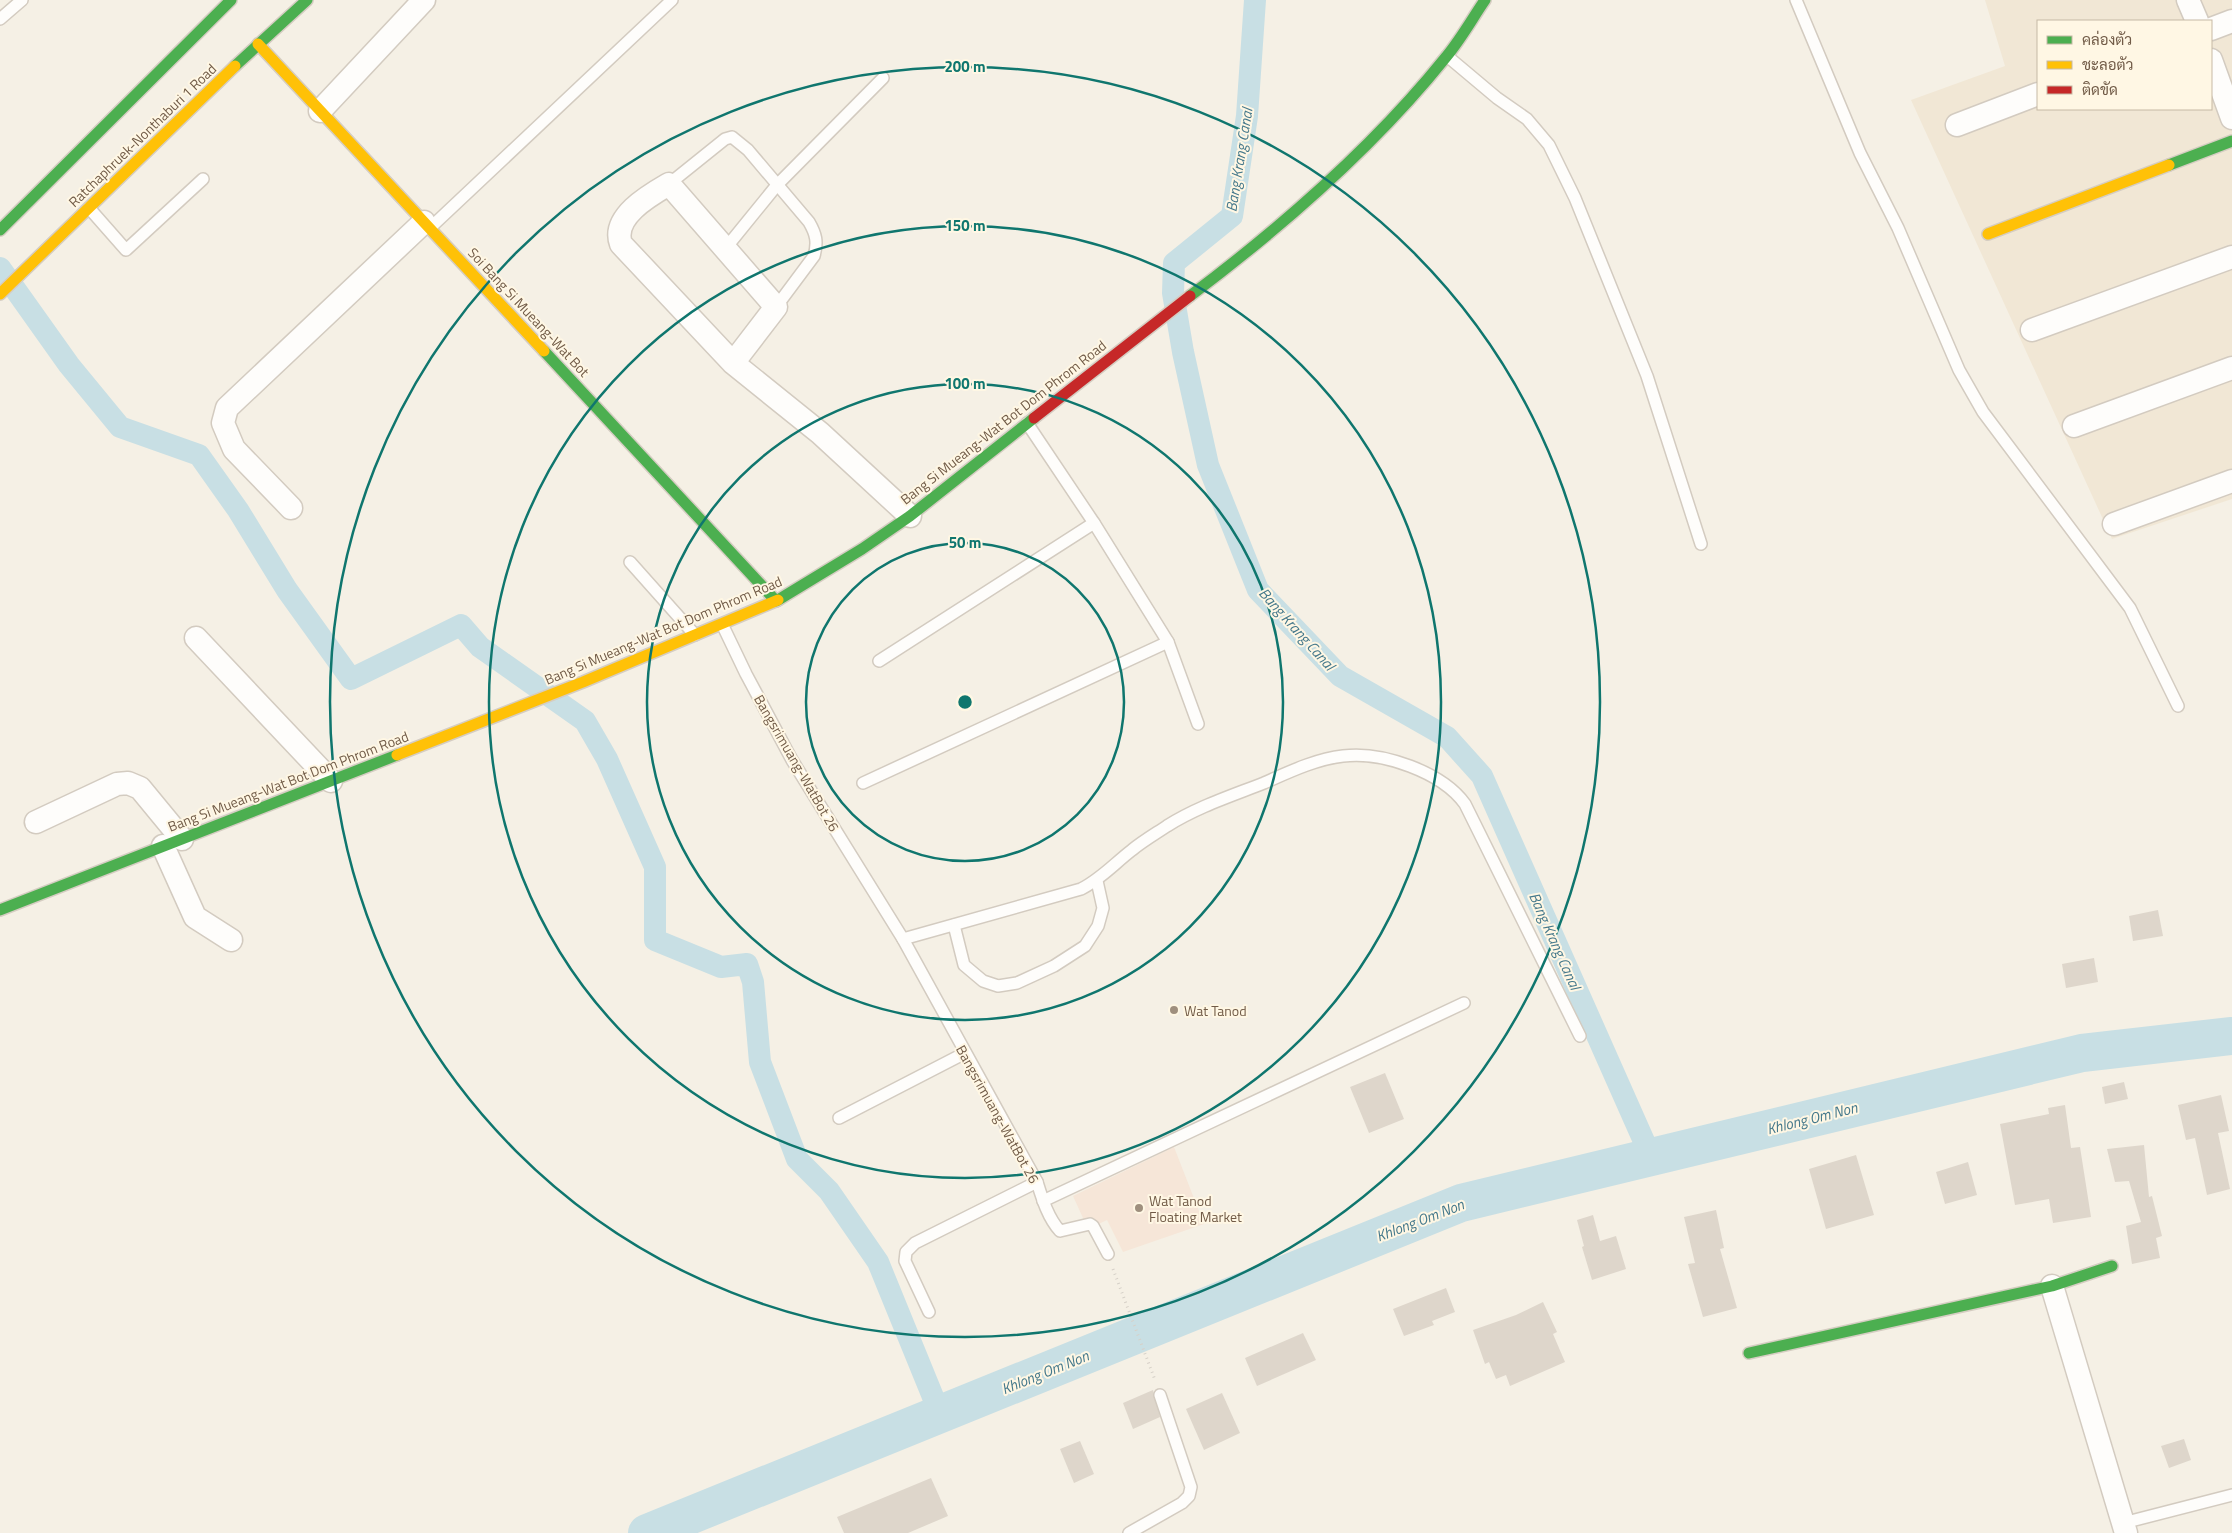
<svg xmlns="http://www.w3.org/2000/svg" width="2232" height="1533" font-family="'Titillium Web',Sarabun,sans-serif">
	<rect width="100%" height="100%" fill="#f5f0e5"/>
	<!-- residential -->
	<path fill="#f1e7d5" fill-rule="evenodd" d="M1985 0H2232V499L2112 539 1911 100 2005 66ZM2038 21H2211V109H2038Z"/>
	<!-- commercial -->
	<polygon fill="#f6e6d8" points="1174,1147 1204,1224 1123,1252 1107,1220 1088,1229 1073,1196"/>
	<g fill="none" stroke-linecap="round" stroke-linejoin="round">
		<!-- canal -->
		<g stroke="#c8dfe4" stroke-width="22">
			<polyline points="1255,0 1247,116 1232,216 1174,263 1173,293 1183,352 1208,465 1258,590 1340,676 1447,737 1482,776 1651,1157"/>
			<polyline points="0,268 69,365 120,427 199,455 238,510 287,590 351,679 461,625 480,647 585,721 607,759 655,867 655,940 721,967 747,964 753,982 760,1062 797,1159 829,1191 878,1262 940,1414"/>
		</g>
		<!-- river -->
		<polyline stroke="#c8dfe4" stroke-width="38" points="647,1533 1461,1203 2082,1053 2232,1036"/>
	</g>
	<!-- building -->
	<g fill="#ded6cb">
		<polygon points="2158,910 2163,936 2133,941 2129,916"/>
		<polygon points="2094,958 2098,982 2066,988 2062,964"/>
		<polygon points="1385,1073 1404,1119 1369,1133 1350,1087"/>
		<polygon points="2124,1082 2128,1099 2105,1104 2102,1087"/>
		<polygon points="2221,1095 2229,1131 2218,1133 2230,1189 2207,1195 2195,1138 2186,1140 2178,1105"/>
		<polygon points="2065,1105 2071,1148 2080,1147 2091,1217 2053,1223 2049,1199 2015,1205 2000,1124 2049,1114 2048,1108"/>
		<polygon points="2144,1145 2149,1197 2152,1196 2162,1236 2156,1238 2160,1258 2132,1264 2126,1226 2141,1222 2129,1181 2115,1182 2107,1149"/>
		<polygon points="1856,1155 1874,1215 1826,1229 1809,1169"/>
		<polygon points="1968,1162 1977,1195 1945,1204 1936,1172"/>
		<polygon points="1716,1210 1724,1248 1720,1249 1737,1308 1703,1317 1688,1264 1695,1263 1684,1217"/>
		<polygon points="1593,1215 1600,1241 1616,1236 1626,1269 1592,1280 1582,1247 1584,1246 1577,1220"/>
		<polygon points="1446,1288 1455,1312 1432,1321 1434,1325 1404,1336 1393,1309"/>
		<polygon points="1543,1302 1557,1332 1553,1334 1565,1362 1510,1386 1506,1375 1496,1379 1489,1362 1485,1364 1473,1330 1516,1315"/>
		<polygon points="1303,1333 1316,1360 1257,1386 1245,1358"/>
		<polygon points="1153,1390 1160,1417 1133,1429 1123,1403"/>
		<polygon points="1222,1393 1240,1433 1204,1450 1186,1409"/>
		<polygon points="2184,1439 2191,1460 2169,1468 2161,1446"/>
		<polygon points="1080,1441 1094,1474 1074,1483 1060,1449"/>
		<polygon points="931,1478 948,1516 908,1533 844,1533 837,1517"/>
	</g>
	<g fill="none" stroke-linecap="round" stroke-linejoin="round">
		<!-- lane casing -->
		<g stroke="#d3cbc0" stroke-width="14">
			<g id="lane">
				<polyline points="1796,0 1860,153 1898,228 1959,370 1983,412 2130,608 2178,706"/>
				<polyline points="0,19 22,0"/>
				<polyline points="1447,56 1497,98 1527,119 1549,145 1575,198 1647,376 1701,544"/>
				<path d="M669 184 725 139 732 137 748 150 809 222C816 234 818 242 814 256L776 307"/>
				<polyline points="89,208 126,250 203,179"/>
				<polyline points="430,228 672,0"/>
				<polyline points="725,249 777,185 883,78"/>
				<polyline points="1027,423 1094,523 1168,642 1198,724"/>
				<polyline points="630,562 695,635"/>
				<path d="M722 624 746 674 792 760 903 939 1037 1182C1042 1198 1048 1218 1060 1231L1090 1224 1093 1226 1108 1254"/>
				<polyline points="879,661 1094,523"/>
				<polyline points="863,783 1168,642"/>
				<polyline points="954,925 964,965 983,981 998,986 1017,983 1054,966 1085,946 1098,926 1103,908 1097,881"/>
				<path d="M903 939 1081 889C1101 879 1115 863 1132 850 1143 841 1155 834 1167 826 1197 807 1231 796 1264 783 1289 772 1316 759 1343 756 1382 751 1442 772 1465 804L1580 1036"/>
				<polyline points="839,1118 965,1053"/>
				<polyline points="1043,1201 1464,1003"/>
				<polyline points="929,1312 905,1261 906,1252 915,1243 1037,1182"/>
				<polyline points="2123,1523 2232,1495"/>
				<polyline points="1129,1533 1182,1503 1189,1496 1191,1487 1160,1395"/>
			</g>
		</g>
		<!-- street casing -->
		<g stroke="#d3cbc0" stroke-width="25">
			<g id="street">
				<polyline points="2188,0 2197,21"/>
				<polyline points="2211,29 2232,21"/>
				<polyline points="2211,60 2232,118"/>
				<polyline points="320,111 424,0"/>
				<polyline points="1957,125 2038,94"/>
				<polyline points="2032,330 2232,257"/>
				<path d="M733 363 776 307 669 184C650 195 611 217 621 244L733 363 820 433 910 516"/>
				<polyline points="2074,426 2232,368"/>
				<polyline points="291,508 234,449 223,423 227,408 424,222"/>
				<polyline points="2114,524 2232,481"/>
				<polyline points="196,638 331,781"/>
				<polyline points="36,822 117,784 128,783 140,788 182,839"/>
				<polyline points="163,846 195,917 231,940"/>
				<polyline points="2052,1286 2126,1533"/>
			</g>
		</g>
		<!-- fast casing -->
		<g stroke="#d5cdc2" stroke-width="14">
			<g id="fast">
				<polyline points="235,66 307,0"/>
				<polyline points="2169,165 2232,141"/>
				<polyline points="0,230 231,0"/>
				<path d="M1190 296C1283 226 1373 148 1446 57 1461 39 1472 19 1485 0"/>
				<polyline points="544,351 776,601"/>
				<polyline points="778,600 862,549 910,516 1034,418"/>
				<polyline points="0,910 397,755"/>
				<polyline points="1749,1353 2052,1286 2112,1266"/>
			</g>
		</g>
		<!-- slow casing -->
		<g stroke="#d5cdc2" stroke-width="14">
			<g id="slow">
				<polyline points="258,44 544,351"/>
				<polyline points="1988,234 2169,165"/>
				<polyline points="0,294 235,66"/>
				<polyline points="397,755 583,682 778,600"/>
			</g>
		</g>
		<!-- jam casing -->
		<g stroke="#d5cdc2" stroke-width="14">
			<polyline id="jam" points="1034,418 1190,296"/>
		</g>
		<!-- path -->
		<polyline stroke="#d6d0c8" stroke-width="3" stroke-dasharray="1 4" stroke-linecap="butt" points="1113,1269 1155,1380"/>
		<!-- lane -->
		<use href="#lane" stroke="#fefdfb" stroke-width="11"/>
		<!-- street -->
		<use href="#street" stroke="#fefdfb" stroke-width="22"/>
		<!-- fast -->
		<use href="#fast" stroke="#4caf50" stroke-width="11"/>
		<!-- slow -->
		<use href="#slow" stroke="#ffc107" stroke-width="11"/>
		<!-- jam -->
		<use href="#jam" stroke="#c62828" stroke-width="11"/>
	</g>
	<!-- distance rings -->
	<g fill="none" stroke="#0f766e" stroke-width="2.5">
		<circle cx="965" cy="702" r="159"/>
		<circle cx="965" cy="702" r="318"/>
		<circle cx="965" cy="702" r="476"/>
		<circle cx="965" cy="702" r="635"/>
	</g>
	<!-- markers -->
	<g fill="#9f8f7e" stroke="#fff7e4" stroke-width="2">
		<circle cx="1174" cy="1010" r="5"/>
		<circle cx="1139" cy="1208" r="5"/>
	</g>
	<g text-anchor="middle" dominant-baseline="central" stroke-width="4" stroke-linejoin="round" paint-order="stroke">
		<!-- street labels -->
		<g font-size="14" fill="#715b47" stroke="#fff7e4">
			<text transform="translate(142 135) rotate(-44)">Ratchaphruek-Nonthaburi 1 Road</text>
			<text transform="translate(529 312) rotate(47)">Soi Bang Si Mueang-Wat Bot</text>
			<text transform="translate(1003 422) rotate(-38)">Bang Si Mueang-Wat Bot Dom Phrom Road</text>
			<text transform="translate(663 630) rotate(-23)">Bang Si Mueang-Wat Bot Dom Phrom Road</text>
			<text transform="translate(797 763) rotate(60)">Bangsrimuang-WatBot 26</text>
			<text transform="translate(288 781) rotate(-21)">Bang Si Mueang-Wat Bot Dom Phrom Road</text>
			<text transform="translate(998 1114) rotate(61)">Bangsrimuang-WatBot 26</text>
		</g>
		<!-- poi labels -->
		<g font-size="14" fill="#715b47" stroke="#fff7e4" text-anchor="start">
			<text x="1184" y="1010">Wat Tanod</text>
			<text x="1149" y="1200">Wat Tanod<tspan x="1149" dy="16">Floating Market</tspan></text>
		</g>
		<!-- water labels -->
		<g font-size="15" font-style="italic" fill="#44788b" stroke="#fff7e4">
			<text transform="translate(1239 160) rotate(-81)">Bang Krang Canal</text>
			<text transform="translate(1297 629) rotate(48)">Bang Krang Canal</text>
			<text transform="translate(1555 941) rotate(66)">Bang Krang Canal</text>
			<text transform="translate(1812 1118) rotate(-14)">Khlong Om Non</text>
			<text transform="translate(1420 1220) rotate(-21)">Khlong Om Non</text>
			<text transform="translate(1045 1372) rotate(-22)">Khlong Om Non</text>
		</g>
	</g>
	<circle cx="965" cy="702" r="8" fill="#0f766e" stroke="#fff7e4" stroke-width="2.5"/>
	<g font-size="15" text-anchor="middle" font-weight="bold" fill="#0f766e" stroke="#fff7e4" stroke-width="4" stroke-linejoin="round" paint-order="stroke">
		<text x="965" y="72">200 m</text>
		<text x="965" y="231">150 m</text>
		<text x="965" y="389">100 m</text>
		<text x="965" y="548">50 m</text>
	</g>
	<!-- legend -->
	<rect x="2037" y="20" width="175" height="90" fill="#fff7e4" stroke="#c6b9a5"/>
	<rect x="2047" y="36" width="25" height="8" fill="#4caf50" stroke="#c6b9a5"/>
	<text x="2082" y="45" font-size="15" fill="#715b47">คล่องตัว</text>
	<rect x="2047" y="61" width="25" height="8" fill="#ffc107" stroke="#c6b9a5"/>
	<text x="2082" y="70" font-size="15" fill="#715b47">ชะลอตัว</text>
	<rect x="2047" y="86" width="25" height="8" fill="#c62828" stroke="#c6b9a5"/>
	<text x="2082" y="95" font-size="15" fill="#715b47">ติดขัด</text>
</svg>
